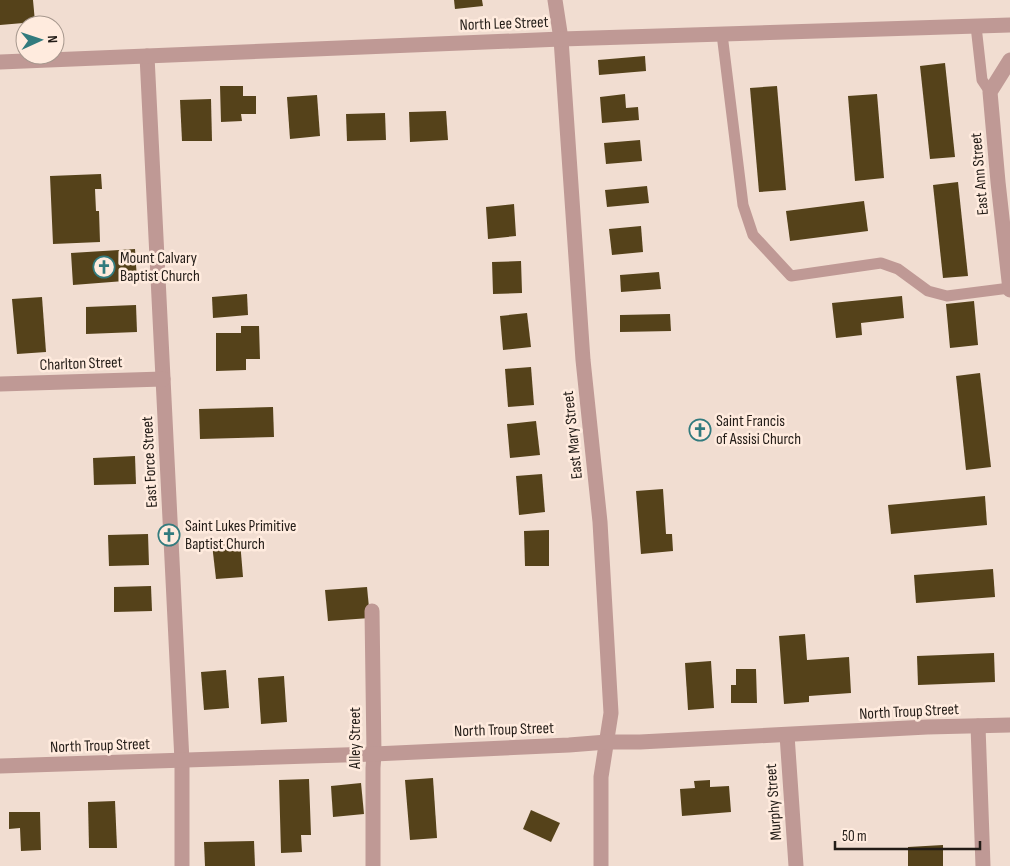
<svg xmlns="http://www.w3.org/2000/svg" width="1010" height="866" font-family="'Sofia Sans Condensed',sans-serif">
	<rect width="100%" height="100%" fill="#f1ddd1"/>
	<!-- building -->
	<g fill="#55421a">
		<polygon points="0,0 33,0 35,22 0,25"/>
		<polygon points="454,0 482,0 483,6 455,9"/>
		<polygon points="645,56 646,71 599,75 598,60"/>
		<polygon points="945,63 955,157 930,159 920,66"/>
		<polygon points="220,86 243,86 243,96 256,96 256,114 241,114 242,121 221,122"/>
		<polygon points="777,86 786,190 759,192 750,88"/>
		<polygon points="625,94 626,108 638,107 639,120 602,123 600,97"/>
		<polygon points="877,94 884,178 855,181 848,96"/>
		<polygon points="317,95 320,136 290,139 287,97"/>
		<polygon points="211,99 212,141 182,141 180,100"/>
		<polygon points="446,111 448,140 410,142 409,112"/>
		<polygon points="385,113 386,140 347,141 346,114"/>
		<polygon points="640,140 642,161 606,164 604,143"/>
		<polygon points="101,174 102,189 95,189 96,211 99,211 100,242 53,244 50,176"/>
		<polygon points="958,182 968,276 943,278 933,185"/>
		<polygon points="647,186 649,203 607,207 605,190"/>
		<polygon points="864,201 868,231 790,241 786,211"/>
		<polygon points="514,204 516,236 488,239 486,207"/>
		<polygon points="641,226 643,252 612,255 609,229"/>
		<polygon points="135,249 137,280 73,285 71,253"/>
		<polygon points="521,261 522,293 493,294 492,262"/>
		<polygon points="659,272 661,289 621,292 620,275"/>
		<polygon points="247,294 248,315 213,318 212,297"/>
		<polygon points="902,296 904,318 861,323 862,335 836,338 832,303"/>
		<polygon points="42,297 46,352 17,354 12,299"/>
		<polygon points="974,301 978,345 950,348 946,304"/>
		<polygon points="136,305 137,332 86,334 86,307"/>
		<polygon points="527,313 531,347 503,350 500,316"/>
		<polygon points="670,314 671,331 620,332 620,315"/>
		<polygon points="241,326 259,326 260,359 246,359 246,370 216,371 216,333 241,333"/>
		<polygon points="531,367 534,405 508,407 505,369"/>
		<polygon points="980,373 991,467 966,470 956,376"/>
		<polygon points="273,407 274,437 200,439 199,409"/>
		<polygon points="536,421 540,455 510,458 507,424"/>
		<polygon points="135,456 136,484 94,485 93,458"/>
		<polygon points="542,474 545,512 519,515 516,476"/>
		<polygon points="663,489 666,534 672,534 673,551 641,554 636,491"/>
		<polygon points="985,496 987,525 891,534 888,505"/>
		<polygon points="549,530 549,566 525,566 524,531"/>
		<polygon points="148,534 149,565 109,566 108,535"/>
		<polygon points="240,541 243,577 216,579 212,544"/>
		<polygon points="993,569 995,597 916,603 914,575"/>
		<polygon points="151,586 152,611 114,612 114,587"/>
		<polygon points="367,587 370,618 328,621 325,590"/>
		<polygon points="805,634 807,660 849,657 851,693 809,696 809,702 784,704 779,636"/>
		<polygon points="994,653 995,682 918,685 917,656"/>
		<polygon points="711,661 714,708 688,710 685,663"/>
		<polygon points="736,669 756,669 757,703 731,703 731,685 736,685"/>
		<polygon points="226,670 229,708 204,710 201,672"/>
		<polygon points="284,676 287,722 261,724 258,678"/>
		<polygon points="433,778 437,838 410,840 405,780"/>
		<polygon points="309,779 311,835 301,835 302,852 281,853 279,780"/>
		<polygon points="710,780 710,787 729,786 731,812 682,816 680,789 695,788 694,781"/>
		<polygon points="361,783 364,814 333,817 331,786"/>
		<polygon points="115,801 117,848 89,848 88,802"/>
		<polygon points="531,810 560,823 551,842 523,829"/>
		<polygon points="9,812 40,812 41,850 21,851 20,828 9,829"/>
		<polygon points="254,841 255,866 205,866 204,842"/>
		<polygon points="943,845 943,866 908,866 908,847"/>
	</g>
	<g fill="none" stroke-linecap="round" stroke-linejoin="round">
		<!-- service -->
		<g stroke="#bf9995" stroke-width="11">
			<polyline points="976,26 982,80 990,92"/>
			<polyline points="722,34 743,205 753,235 791,276 881,263 898,269 928,291 947,296 1010,288"/>
		</g>
		<!-- minor -->
		<g stroke="#bf9995" stroke-width="15">
			<polyline points="555,0 561,39 583,360 600,522 611,713 601,777 601,866"/>
			<polyline points="147,56 182,761 182,866"/>
			<polyline points="1010,60 990,92 998,182 1010,290"/>
			<polyline points="0,384 163,379"/>
			<polyline points="372,611 374,754 373,768 373,866"/>
			<polyline points="978,726 983,866"/>
			<polyline points="787,735 796,866"/>
		</g>
		<!-- tertiary -->
		<g stroke="#bf9995" stroke-width="15">
			<polyline points="0,62 561,39 1010,25"/>
			<polyline points="0,766 374,754 569,745 607,742 640,742 927,727 1010,725"/>
		</g>
	</g>
	<!-- icons -->
	<defs>
		<g id="church-ring" transform="scale(1.125)"><circle r="9.5" fill="#ffebde" stroke="#327b7e" stroke-width="1.5"/><path d="M-1.2-6h2.4v3.5h3.3v2.4h-3.3V6h-2.4V-.1h-3.3v-2.4h3.3Z" fill="#327b7e"/></g>
	</defs>
	<g fill-rule="evenodd">
		<use href="#church-ring" x="104" y="267"/>
		<use href="#church-ring" x="700" y="430"/>
		<use href="#church-ring" x="169" y="535"/>
	</g>
	<g text-anchor="middle" dominant-baseline="central" stroke-width="5" stroke-linejoin="round" paint-order="stroke">
		<!-- street labels -->
		<g font-size="16" fill="#231c17" stroke="#ffebde">
			<text transform="translate(504 24) rotate(-2)">North Lee Street</text>
			<text transform="translate(980 174) rotate(-95)">East Ann Street</text>
			<text transform="translate(81 364) rotate(-2)">Charlton Street</text>
			<text transform="translate(573 435) rotate(-96)">East Mary Street</text>
			<text transform="translate(150 462) rotate(-93)">East Force Street</text>
			<text transform="translate(909 712) rotate(-3)">North Troup Street</text>
			<text transform="translate(504 730) rotate(-2)">North Troup Street</text>
			<text transform="translate(355 738) rotate(-90)">Alley Street</text>
			<text transform="translate(100 746) rotate(-2)">North Troup Street</text>
			<text transform="translate(774 802) rotate(-94)">Murphy Street</text>
		</g>
		<!-- poi labels -->
		<g font-size="16" fill="#231c17" stroke="#ffebde" text-anchor="start">
			<text x="120" y="258">Mount Calvary<tspan x="120" dy="18">Baptist Church</tspan></text>
			<text x="716" y="421">Saint Francis<tspan x="716" dy="18">of Assisi Church</tspan></text>
			<text x="185" y="526">Saint Lukes Primitive<tspan x="185" dy="18">Baptist Church</tspan></text>
		</g>
	</g>
	<!-- north arrow -->
	<g transform="translate(40 40) rotate(87)"><circle r="24" fill="#ffebde" stroke="#a7988e"/>
	<path d="M0-4L9 19L0 12L-9 19Z" fill="#327b7e"/>
	<text y="-8" font-size="14" font-weight="bold" text-anchor="middle" fill="#231c17">N</text>
	</g>
	<!-- scale -->
	<path d="M835 841v8h145v-8" fill="none" stroke="#231c17" stroke-width="2.5"/>
	<text x="842" y="841" font-size="15" fill="#231c17" stroke="#ffebde" stroke-width="4" paint-order="stroke">50 m</text>
</svg>
